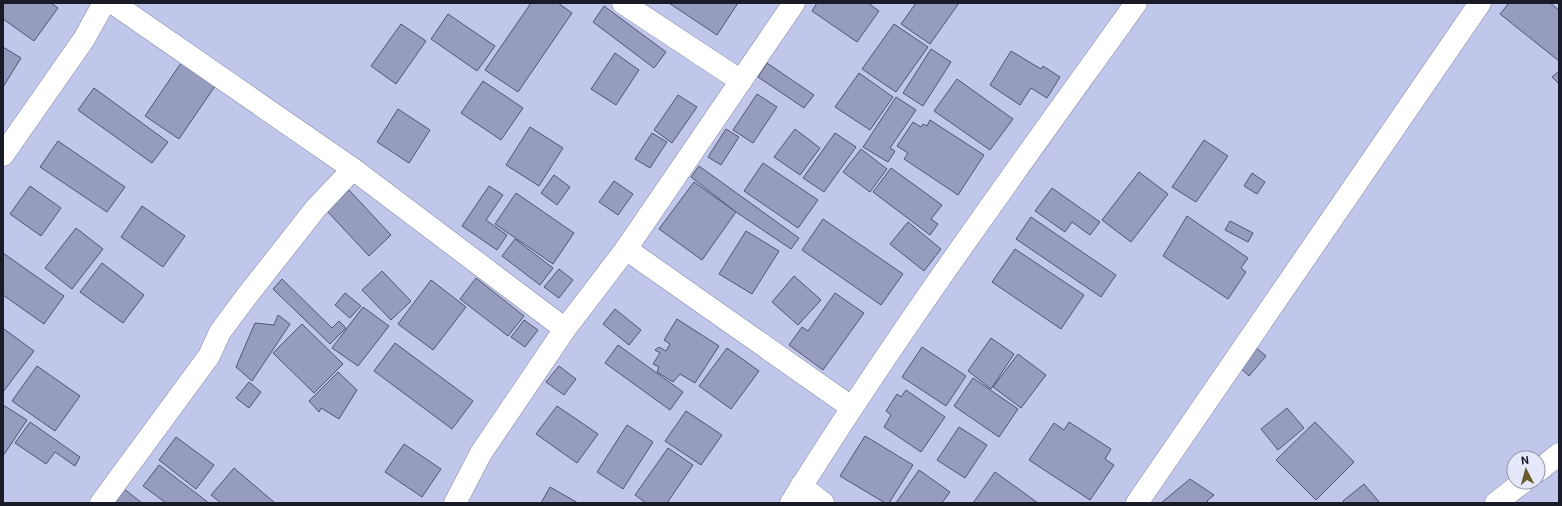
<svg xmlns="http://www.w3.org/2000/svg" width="1562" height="506" font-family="Roboto,sans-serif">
	<rect width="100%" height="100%" fill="#c0c7ea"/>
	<!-- building -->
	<g fill="#969cbe" stroke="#515574">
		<polygon points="3,3 51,3 58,8 34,41 3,19"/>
		<polygon points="531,3 558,3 572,13 518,92 485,70"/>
		<polygon points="669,3 738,3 717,35"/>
		<polygon points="817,3 868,3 879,11 857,42 812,11"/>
		<polygon points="916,3 959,3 930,44 901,24"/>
		<polygon points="1509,3 1550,3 1559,10 1559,61 1500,14"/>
		<polygon points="604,6 666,52 654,68 593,22"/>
		<polygon points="448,14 495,46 477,71 431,39"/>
		<polygon points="401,24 426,41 396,84 371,66"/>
		<polygon points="894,24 928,47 896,92 862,69"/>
		<polygon points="3,47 21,58 3,87"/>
		<polygon points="931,49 951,62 923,106 903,93"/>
		<polygon points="1011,51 1041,69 1043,66 1060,77 1047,98 1031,88 1020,105 990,85"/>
		<polygon points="615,53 639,70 616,105 591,89"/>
		<polygon points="181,63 215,86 179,139 145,116"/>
		<polygon points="767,63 814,95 804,108 758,77"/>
		<polygon points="1559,71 1559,84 1552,77"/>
		<polygon points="859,73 893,97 870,130 835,107"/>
		<polygon points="957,79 1013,119 990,150 934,111"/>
		<polygon points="483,81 523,108 501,140 461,113"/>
		<polygon points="94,88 168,142 152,163 78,110"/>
		<polygon points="757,94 777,107 753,143 733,130"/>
		<polygon points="678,95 697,107 672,143 654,130"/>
		<polygon points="896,97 916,110 890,148 895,151 888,162 863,147"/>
		<polygon points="398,109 430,130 409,163 377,142"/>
		<polygon points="930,120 984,155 958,195 904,159 908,153 897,146 913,122 921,127 923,124 927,126"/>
		<polygon points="530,127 563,148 539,186 506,165"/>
		<polygon points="726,129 739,137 721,165 708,157"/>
		<polygon points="795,129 820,148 800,175 774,157"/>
		<polygon points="652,133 667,142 650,168 635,159"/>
		<polygon points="835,133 856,147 824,192 803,178"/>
		<polygon points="1204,140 1228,156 1196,202 1172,187"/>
		<polygon points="58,141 125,187 107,212 40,167"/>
		<polygon points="861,149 887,169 870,192 843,172"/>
		<polygon points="763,163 818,200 798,228 744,191"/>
		<polygon points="699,166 799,238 791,249 736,212 691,177"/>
		<polygon points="891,168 942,205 931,219 938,224 930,235 873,192"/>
		<polygon points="1139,172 1168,194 1131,242 1102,220"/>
		<polygon points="1252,173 1265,182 1257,194 1244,186"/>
		<polygon points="554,175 570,187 557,205 541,193"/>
		<polygon points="614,181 633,194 618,215 599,202"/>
		<polygon points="694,182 736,212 702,260 659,229"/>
		<polygon points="30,186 61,208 41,236 10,214"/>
		<polygon points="489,186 503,195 486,220 507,235 497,250 462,226"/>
		<polygon points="1052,188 1100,222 1090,235 1072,222 1065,232 1035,211"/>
		<polygon points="349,190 391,235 369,256 327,211"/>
		<polygon points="516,193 574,233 553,264 495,224"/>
		<polygon points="142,206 185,236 163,267 121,237"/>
		<polygon points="1187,216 1248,258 1241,268 1246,272 1228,299 1163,256"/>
		<polygon points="1031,217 1116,275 1101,297 1016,239"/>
		<polygon points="823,219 903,274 881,305 802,250"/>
		<polygon points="1230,221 1253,233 1248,242 1225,230"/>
		<polygon points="908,222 941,249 924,271 890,244"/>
		<polygon points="76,228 103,249 72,289 45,268"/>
		<polygon points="746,231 779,251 752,294 719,274"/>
		<polygon points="515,239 553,268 540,285 502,256"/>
		<polygon points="1015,249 1084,295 1061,329 992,282"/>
		<polygon points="3,253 64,296 44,324 3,295"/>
		<polygon points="102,263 144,295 123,323 80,292"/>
		<polygon points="559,269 573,280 559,298 544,287"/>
		<polygon points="382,271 411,301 391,320 362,290"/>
		<polygon points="794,276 821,300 798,325 772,302"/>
		<polygon points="476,278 524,316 508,336 460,299"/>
		<polygon points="282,279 332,328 339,321 346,328 330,344 273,289"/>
		<polygon points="431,280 466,307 433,350 398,324"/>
		<polygon points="345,293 361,306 350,318 335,305"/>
		<polygon points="835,293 864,313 823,370 789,345 802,327 808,331"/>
		<polygon points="363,307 389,326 358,366 332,348"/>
		<polygon points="615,309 641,330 629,345 603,324"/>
		<polygon points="278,315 290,324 252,381 236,367 255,323 274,325"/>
		<polygon points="677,319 719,346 695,383 680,374 673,382 657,372 659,367 653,364 660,353 655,350 659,347 666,351 670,344 664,340"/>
		<polygon points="524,320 538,330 525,347 511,337"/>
		<polygon points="302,324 343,364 314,393 273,353"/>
		<polygon points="4,329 34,351 3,392 3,330"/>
		<polygon points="991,338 1014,354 991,389 968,371"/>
		<polygon points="395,343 473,401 452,429 374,371"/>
		<polygon points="618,345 683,392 670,410 605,363"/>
		<polygon points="1254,346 1266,356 1249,376 1237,365"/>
		<polygon points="922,347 966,376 946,406 902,377"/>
		<polygon points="727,348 759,371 731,409 699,386"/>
		<polygon points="1018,354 1046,375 1021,408 993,387"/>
		<polygon points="37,366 80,396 55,431 12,401"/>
		<polygon points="559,366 576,379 564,395 546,382"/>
		<polygon points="338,372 357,390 339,419 321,408 319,412 309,401"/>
		<polygon points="973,378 1018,409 999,437 954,406"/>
		<polygon points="249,382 261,392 249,408 236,398"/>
		<polygon points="906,390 945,417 921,452 884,427 891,415 886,411 897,394 901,397"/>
		<polygon points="3,405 27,420 3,456"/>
		<polygon points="557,406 598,434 577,463 536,434"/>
		<polygon points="1287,408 1304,428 1278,450 1261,429"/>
		<polygon points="686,411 722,435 701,465 665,441"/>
		<polygon points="30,422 80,457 75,466 55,452 46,464 15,443"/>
		<polygon points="1069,422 1111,449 1105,459 1114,465 1090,500 1029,460 1054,423 1064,430"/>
		<polygon points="1315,422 1354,462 1316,500 1276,460"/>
		<polygon points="627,425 653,442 623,489 597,472"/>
		<polygon points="959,427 987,445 965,478 937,460"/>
		<polygon points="865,436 913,465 889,503 885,503 840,476"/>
		<polygon points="176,437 214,465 196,489 159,460"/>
		<polygon points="404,444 441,469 422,497 385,472"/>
		<polygon points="668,448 693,465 667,503 646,503 635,495"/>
		<polygon points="159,465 209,503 166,503 143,486"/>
		<polygon points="234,468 275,503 221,503 211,495"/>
		<polygon points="919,470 950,492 942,503 896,503"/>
		<polygon points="995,472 1038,503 973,503"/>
		<polygon points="1190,479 1214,495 1207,501 1209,503 1161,503"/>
		<polygon points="1364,484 1380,503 1344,503 1343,501"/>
		<polygon points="550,487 578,503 541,503"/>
		<polygon points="123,488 142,503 111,503"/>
	</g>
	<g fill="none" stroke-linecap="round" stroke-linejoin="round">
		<!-- minor casing -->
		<g stroke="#8287a9" stroke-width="23">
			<g id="minor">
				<polyline points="113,3 353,169 565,329"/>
				<polyline points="623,3 741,81"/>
				<polyline points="3,155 84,39 104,3"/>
				<polyline points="626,249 851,407"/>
				<polyline points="1538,471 1559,454"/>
				<polyline points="801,486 823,503"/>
				<polyline points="101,503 209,356 220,332 246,297 316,208 353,169"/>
				<polyline points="455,503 481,453 565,329 626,249 794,3"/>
				<path d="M791 503C898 331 1018 168 1136 3"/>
				<polyline points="1137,503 1480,3"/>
				<polyline points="1496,503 1523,482"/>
			</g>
		</g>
		<!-- minor -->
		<use href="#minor" stroke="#fff" stroke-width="22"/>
	</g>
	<!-- border -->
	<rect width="1562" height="506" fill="none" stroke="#1a1b28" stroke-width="8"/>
	<!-- north arrow -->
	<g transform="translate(1526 470) rotate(354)"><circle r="19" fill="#e5e8fb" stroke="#9496a7"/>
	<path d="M0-3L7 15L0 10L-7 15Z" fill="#685d2a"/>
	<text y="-6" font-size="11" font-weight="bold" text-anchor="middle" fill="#1a1b28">N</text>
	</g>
</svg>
